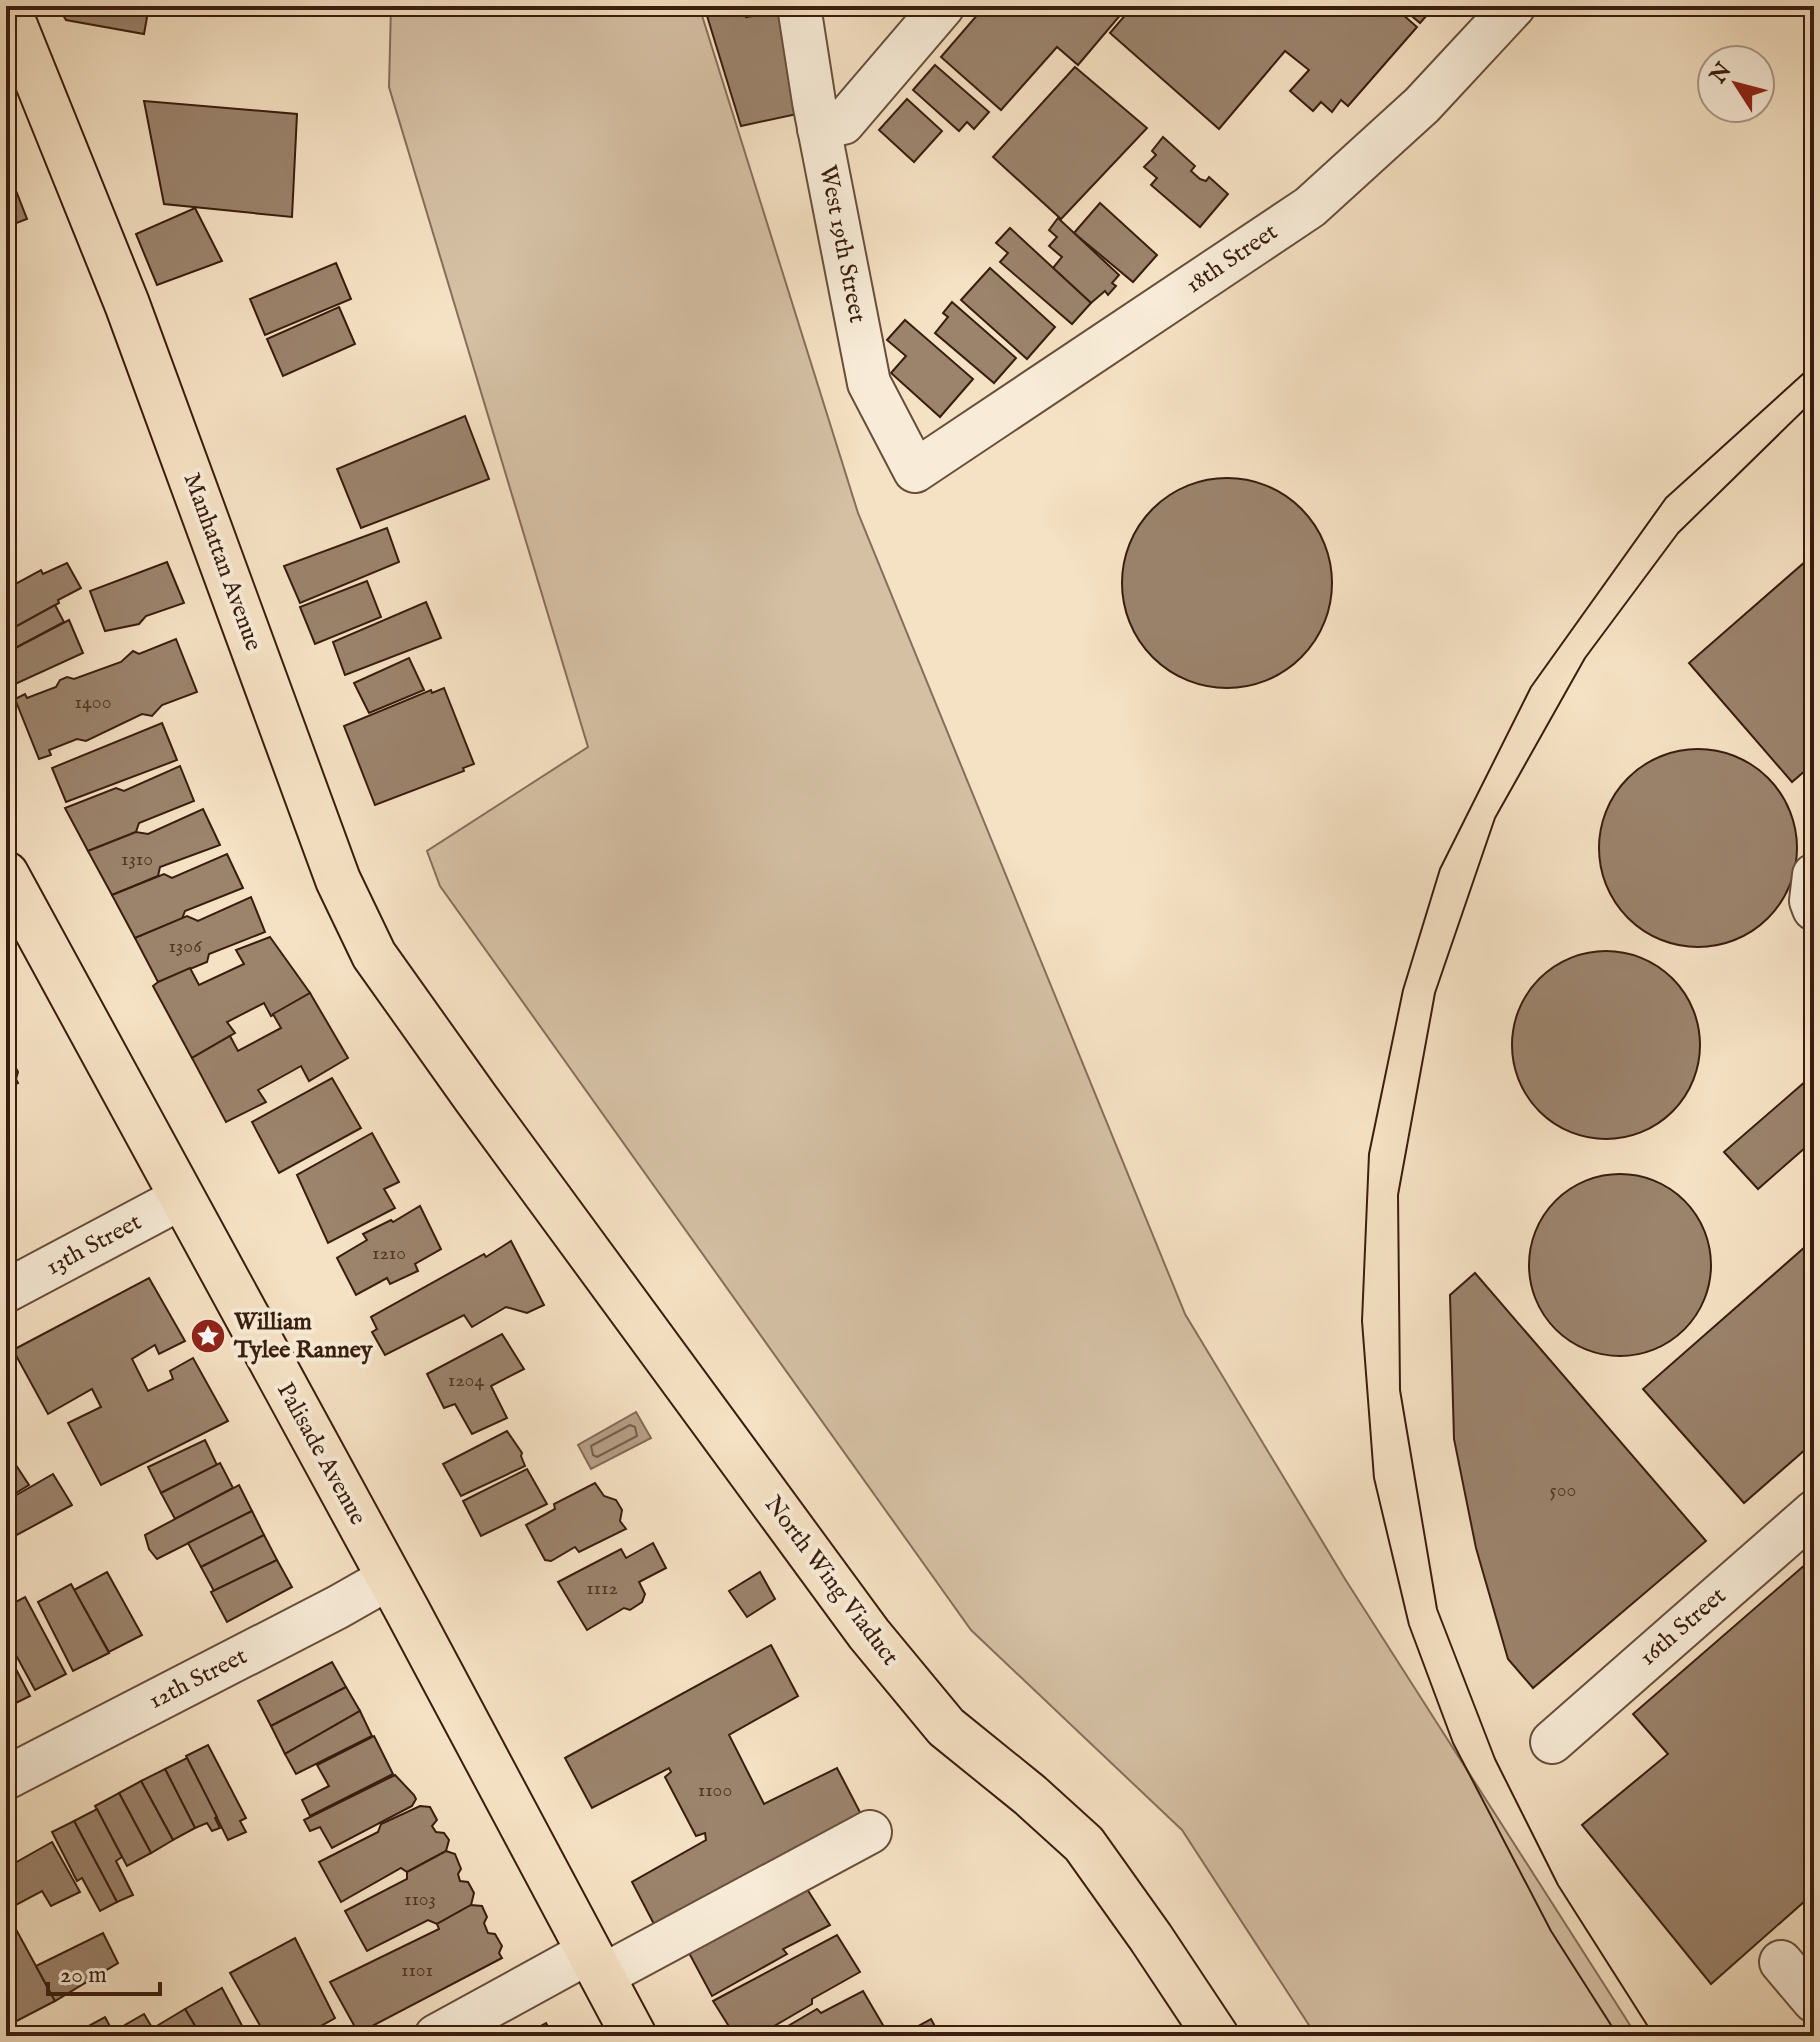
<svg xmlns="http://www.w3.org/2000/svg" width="1820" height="2042" font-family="'IM FELL English',serif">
	<rect width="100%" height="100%" fill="#f5e1c3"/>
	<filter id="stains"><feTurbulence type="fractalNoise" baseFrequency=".0025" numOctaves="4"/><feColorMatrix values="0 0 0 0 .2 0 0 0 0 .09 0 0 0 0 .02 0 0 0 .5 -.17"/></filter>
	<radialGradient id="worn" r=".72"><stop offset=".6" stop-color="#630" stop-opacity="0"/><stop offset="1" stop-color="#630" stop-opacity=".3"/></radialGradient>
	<!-- green -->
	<polygon fill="#d5c0a4" stroke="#876e59" stroke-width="2" points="391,6 699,6 858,513 1185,1314 1345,1579 1637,2036 1316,2036 1182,1830 971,1630 440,886 427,851 588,747 389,87"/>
	<!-- water -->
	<polygon fill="#b59e85" stroke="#836a55" stroke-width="2" points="636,1412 651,1438 591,1469 578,1445"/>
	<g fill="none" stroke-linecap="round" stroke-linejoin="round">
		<!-- shore -->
		<polygon stroke="#775e4a" stroke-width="2" points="630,1425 635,1427 637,1436 597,1457 593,1455 591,1446"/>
	</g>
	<!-- building -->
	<g fill="#9b836c" stroke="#391d0e" stroke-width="2">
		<polygon points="61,6 149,6 144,34 66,20 60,10"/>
		<polygon points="704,6 744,6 746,17 779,12 797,114 741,126"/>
		<polygon points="985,6 1128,6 1078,65 1057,47 1001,110 941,57"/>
		<polygon points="1133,6 1393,6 1417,27 1348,106 1341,100 1332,112 1321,102 1313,111 1290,91 1309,70 1285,51 1219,129 1110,33"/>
		<polygon points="1400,6 1435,6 1420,23"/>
		<polygon points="935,65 989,112 974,129 967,122 959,131 913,90"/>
		<polygon points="1075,67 1147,128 1061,219 993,157"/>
		<polygon points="907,99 942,131 914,162 879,130"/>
		<polygon points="144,101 297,114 292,217 164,204"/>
		<polygon points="1163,137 1195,166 1191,171 1200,179 1206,181 1209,177 1228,194 1200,227 1151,185 1157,178 1144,167 1156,155 1152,151"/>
		<polygon points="9,158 14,165 8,169 15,188 6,191 6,160"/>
		<polygon points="15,188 27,219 6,227 6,191"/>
		<polygon points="1100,203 1157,255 1133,282 1074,233"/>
		<polygon points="195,208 222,261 157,285 136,234"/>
		<polygon points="1058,218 1119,275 1112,283 1116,286 1108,295 1105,291 1091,303 1053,268 1062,257 1049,246 1057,237 1049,230"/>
		<polygon points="1010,228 1091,303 1072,324 1000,262 1008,253 996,243"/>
		<polygon points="336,263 351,299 265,335 250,299"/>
		<polygon points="990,268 1055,327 1027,359 961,300"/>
		<polygon points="952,302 1016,358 994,383 935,333 948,317 943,313"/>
		<polygon points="339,307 355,344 283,376 267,339"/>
		<polygon points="905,320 973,379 940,417 891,373 906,356 887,340"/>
		<polygon points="465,416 489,479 361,528 337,469"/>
		<circle cx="1227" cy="583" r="105"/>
		<polygon points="387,528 399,562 300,603 284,566"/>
		<polygon points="1814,554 1814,763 1792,782 1689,663"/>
		<polygon points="167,562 184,603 146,616 139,624 105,631 90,591"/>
		<polygon points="67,563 81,588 58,600 59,603 6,632 6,589 41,570 43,574"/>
		<polygon points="367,581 381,617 315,644 300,607"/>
		<polygon points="426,602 441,638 345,675 333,642"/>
		<polygon points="55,605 64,622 6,653 6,632"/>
		<polygon points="69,620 83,653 13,685 6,674 6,653"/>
		<polygon points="176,639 197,692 162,705 152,716 142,714 86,741 77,739 49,750 51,755 39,759 15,699 25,694 27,698 56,687 60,680 67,677 74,679 121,662 133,651 139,654"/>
		<polygon points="409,658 424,690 369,713 354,683"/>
		<polygon points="444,688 474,764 463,768 464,771 375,805 344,726 431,690 432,693"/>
		<polygon points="162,723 177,760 66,802 52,768"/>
		<circle cx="1698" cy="848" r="99"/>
		<polygon points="180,766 194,801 139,823 136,832 88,851 65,808 116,788 124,791"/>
		<polygon points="203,809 220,845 160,867 158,876 112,895 88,851 136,832 148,834"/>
		<polygon points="227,854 243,888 185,911 182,919 135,938 112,895 164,874 172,878"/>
		<polygon points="251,897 265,932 209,954 207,962 158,982 135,938 187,916 198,921"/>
		<polygon points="270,937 310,993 271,1016 264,1003 227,1022 235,1033 192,1058 153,986 158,982 190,968 199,985 244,964 236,950"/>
		<circle cx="1606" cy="1045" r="94"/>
		<polygon points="310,993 348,1058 309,1081 301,1066 258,1090 266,1102 226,1122 192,1058 230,1036 238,1051 281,1028 273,1014"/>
		<polygon points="6,1057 9,1062 14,1064 18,1072 16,1079 18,1083 6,1089"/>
		<polygon points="1814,1074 1814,1140 1758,1189 1724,1152"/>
		<polygon points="332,1078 361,1128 279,1173 252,1122"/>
		<polygon points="372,1133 399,1182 384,1189 395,1208 328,1243 297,1175"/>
		<circle cx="1620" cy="1265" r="91"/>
		<polygon points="420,1206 441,1249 415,1264 418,1271 390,1284 387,1278 356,1295 337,1258 367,1240 363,1234 391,1220 393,1222"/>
		<polygon points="1814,1239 1814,1442 1744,1503 1643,1389"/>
		<polygon points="511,1241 544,1305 527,1313 506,1307 472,1327 464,1315 385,1355 372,1332 377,1329 371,1317 484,1254 486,1257"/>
		<polygon points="1475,1273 1706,1541 1533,1688 1508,1659 1476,1548 1454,1439 1450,1295"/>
		<polygon points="149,1278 185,1341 159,1354 155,1345 132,1359 148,1391 173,1379 170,1371 193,1358 228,1421 101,1485 68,1423 101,1407 92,1389 48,1414 13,1350"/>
		<polygon points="502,1334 524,1369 491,1386 507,1418 472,1434 455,1404 444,1408 427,1374"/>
		<polygon points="507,1431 522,1453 521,1456 525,1466 461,1496 443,1464"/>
		<polygon points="205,1440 217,1465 161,1493 148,1467"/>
		<polygon points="6,1450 29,1485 6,1499"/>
		<polygon points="220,1463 233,1488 175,1519 161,1493"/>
		<polygon points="527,1469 547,1504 481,1536 463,1501"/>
		<polygon points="53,1474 72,1505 15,1536 6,1519 6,1501"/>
		<polygon points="595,1483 604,1496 616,1500 622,1510 620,1521 626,1529 579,1552 575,1547 551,1561 545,1560 526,1525 555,1509 554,1504"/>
		<polygon points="239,1485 252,1511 157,1559 149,1549 145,1535"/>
		<polygon points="252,1511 264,1535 201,1567 188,1543"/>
		<polygon points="264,1535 277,1560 214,1591 201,1567"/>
		<polygon points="653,1543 666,1568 639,1582 645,1594 642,1602 630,1610 624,1608 587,1630 558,1582 621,1549 626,1558"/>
		<polygon points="1814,1557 1814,1893 1711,1984 1582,1825 1668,1754 1633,1714"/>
		<polygon points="277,1560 292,1587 227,1622 211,1592"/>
		<polygon points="107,1572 142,1635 109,1652 74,1590"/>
		<polygon points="760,1572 775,1599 747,1617 729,1591"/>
		<polygon points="71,1584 109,1653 73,1671 38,1602"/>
		<polygon points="25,1597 66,1674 35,1690 6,1637 6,1607"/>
		<polygon points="771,1645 798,1696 729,1735 764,1804 837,1768 862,1816 656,1928 632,1882 706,1840 705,1833 696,1836 665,1777 671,1772 669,1768 592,1808 565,1758"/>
		<polygon points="6,1650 30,1696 6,1708"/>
		<polygon points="332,1662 346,1687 271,1726 258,1701"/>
		<polygon points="346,1687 360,1711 285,1754 271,1726"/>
		<polygon points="360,1711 372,1736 296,1774 285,1754"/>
		<polygon points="374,1736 393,1774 310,1816 302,1800 329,1786 317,1765"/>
		<polygon points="208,1745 246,1818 240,1821 246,1832 228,1840 186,1756"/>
		<polygon points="187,1758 217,1817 215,1818 220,1828 212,1831 207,1823 195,1828 165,1769"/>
		<polygon points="165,1769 195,1828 173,1840 141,1781"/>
		<polygon points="395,1775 414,1795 416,1799 412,1806 332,1848 320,1827 310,1831 304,1820"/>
		<polygon points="141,1781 173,1840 151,1853 119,1793"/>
		<polygon points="119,1793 151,1853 127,1866 95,1806"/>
		<polygon points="420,1806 430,1807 437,1820 432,1826 436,1832 444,1833 449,1840 446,1851 407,1872 401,1868 341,1902 319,1862 378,1832 381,1824"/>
		<polygon points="97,1809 122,1857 116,1861 133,1895 117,1902 74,1821"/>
		<polygon points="74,1821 117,1902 100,1911 82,1878 77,1881 52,1832"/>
		<polygon points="52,1842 80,1892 51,1906 42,1891 16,1905 6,1886 6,1868"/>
		<polygon points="446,1851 455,1854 461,1869 458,1874 460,1881 468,1882 474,1893 471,1905 437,1924 428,1920 367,1951 345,1911 407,1879 407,1872"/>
		<polygon points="807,1889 830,1925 783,1949 787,1954 712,1996 689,1953"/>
		<polygon points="471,1905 482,1906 487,1917 484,1923 488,1933 495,1934 502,1946 499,1953 502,1958 355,2035 351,2029 355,2027 330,1982 439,1929 437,1924"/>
		<polygon points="6,1911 55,2001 11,2024 6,2015"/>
		<polygon points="103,1933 118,1963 55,2001 36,1966"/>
		<polygon points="837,1935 860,1972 812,1999 812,2004 757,2036 735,2036 713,2001"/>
		<polygon points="295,1938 335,2018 303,2036 266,2036 230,1973"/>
		<polygon points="222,1988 247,2035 246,2036 201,2036 185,2009"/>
		<polygon points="863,1991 884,2027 868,2036 771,2036 817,2009 821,2013"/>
		<polygon points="185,2009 201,2036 160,2036 155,2027"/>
		<polygon points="144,2014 157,2036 130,2036 125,2025"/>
		<polygon points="105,2017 115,2036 72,2035"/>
		<polygon points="931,2019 940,2036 900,2036"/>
		<polygon points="546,2023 553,2036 523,2036"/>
	</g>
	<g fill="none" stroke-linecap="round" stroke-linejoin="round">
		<!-- minor casing -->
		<g stroke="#684e3b" stroke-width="46">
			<g id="minor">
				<polyline points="799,6 814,102 869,383 915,471 1310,207 1422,105 1514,6"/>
				<polyline points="819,129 843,123 943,6"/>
				<polyline points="1814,875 1811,901 1814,909"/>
				<polyline points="6,1291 181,1198"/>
				<polyline points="1552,1742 1814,1512"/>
				<polyline points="6,1778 338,1607 389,1578"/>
				<polyline points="1781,1962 1814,2001"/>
				<polyline points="602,1976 870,1832"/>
				<polyline points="436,2036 589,1952"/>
			</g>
		</g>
		<!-- major casing -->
		<g stroke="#391d0e" stroke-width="48">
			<g id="major">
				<polyline points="7,6 127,304 338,880 374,955 475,1097 869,1634 946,1727 1030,1795 1084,1844 1151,1938 1216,2036"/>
				<polyline points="6,874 407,1610 634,2036"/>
			</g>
		</g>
		<!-- minor -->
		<use href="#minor" stroke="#f8ecd8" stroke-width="42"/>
		<!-- major -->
		<use href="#major" stroke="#f5e1c3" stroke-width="44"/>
		<!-- tram -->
		<g stroke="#391d0e" stroke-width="2">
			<polyline points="1618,2036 1551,1931 1453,1743 1409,1625 1374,1478 1362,1321 1369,1154 1403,990 1440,869 1531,687 1666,498 1814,364"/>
			<polyline points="1654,2036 1558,1885 1495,1759 1437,1609 1400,1390 1398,1195 1435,993 1495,818 1585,658 1678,533 1814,400"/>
		</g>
	</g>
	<!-- icons -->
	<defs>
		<g id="sight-disc" transform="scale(1.8)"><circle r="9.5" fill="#8f2418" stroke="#f8ecd8"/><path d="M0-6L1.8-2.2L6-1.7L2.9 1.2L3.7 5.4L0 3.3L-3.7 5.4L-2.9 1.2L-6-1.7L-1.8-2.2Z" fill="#fff"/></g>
	</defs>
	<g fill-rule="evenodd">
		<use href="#sight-disc" x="208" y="1336"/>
	</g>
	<g text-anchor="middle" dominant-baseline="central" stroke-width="8" stroke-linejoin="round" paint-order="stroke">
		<!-- number labels -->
		<g font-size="20" fill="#523626">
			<text x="93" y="702">1400</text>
			<text x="137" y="859">1310</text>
			<text x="185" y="946">1306</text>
			<text x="389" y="1253">1210</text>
			<text x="466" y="1380">1204</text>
			<text x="1563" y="1490">500</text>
			<text x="602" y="1588">1112</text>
			<text x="715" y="1790">1100</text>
			<text x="420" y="1899">1103</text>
			<text x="417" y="1970">1101</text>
		</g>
		<!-- street labels -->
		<g font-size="24" fill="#391d0e" stroke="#f8ecd8">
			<text transform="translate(842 244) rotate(79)">West 19th Street</text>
			<text transform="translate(1232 259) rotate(-34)">18th Street</text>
			<text transform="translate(222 562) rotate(70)">Manhattan Avenue</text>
			<text transform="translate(94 1245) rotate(-28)">13th Street</text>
			<text transform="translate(321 1454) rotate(61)">Palisade Avenue</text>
			<text transform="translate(831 1581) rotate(53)">North Wing Viaduct</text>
			<text transform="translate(1683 1627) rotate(-41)">16th Street</text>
			<text transform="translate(198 1679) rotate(-27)">12th Street</text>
		</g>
		<!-- poi labels -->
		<g font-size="24" font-weight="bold" fill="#391d0e" stroke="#f8ecd8" text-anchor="start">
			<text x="234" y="1322">William<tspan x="234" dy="28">Tylee Ranney</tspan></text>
		</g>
	</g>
	<!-- margin -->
	<rect width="1820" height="2042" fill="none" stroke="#f5e1c3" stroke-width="32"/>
	<rect x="8" y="8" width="1804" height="2026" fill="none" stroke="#391d0e" stroke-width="4"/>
	<rect x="16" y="16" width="1788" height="2010" fill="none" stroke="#391d0e" stroke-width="2"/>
	<!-- north arrow -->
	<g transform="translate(1736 84) rotate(306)"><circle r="38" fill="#f8ecd8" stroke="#ac9987" stroke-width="2"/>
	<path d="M0-6L14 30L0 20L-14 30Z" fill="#8f2418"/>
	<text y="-12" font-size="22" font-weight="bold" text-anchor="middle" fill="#391d0e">N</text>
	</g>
	<!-- scale -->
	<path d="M48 1982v12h112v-12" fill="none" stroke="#391d0e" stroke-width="4"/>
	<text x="60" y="1982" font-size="24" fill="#391d0e" stroke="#f8ecd8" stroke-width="6" paint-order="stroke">20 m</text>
	<rect width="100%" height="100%" filter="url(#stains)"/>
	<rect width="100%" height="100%" fill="url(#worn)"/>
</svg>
